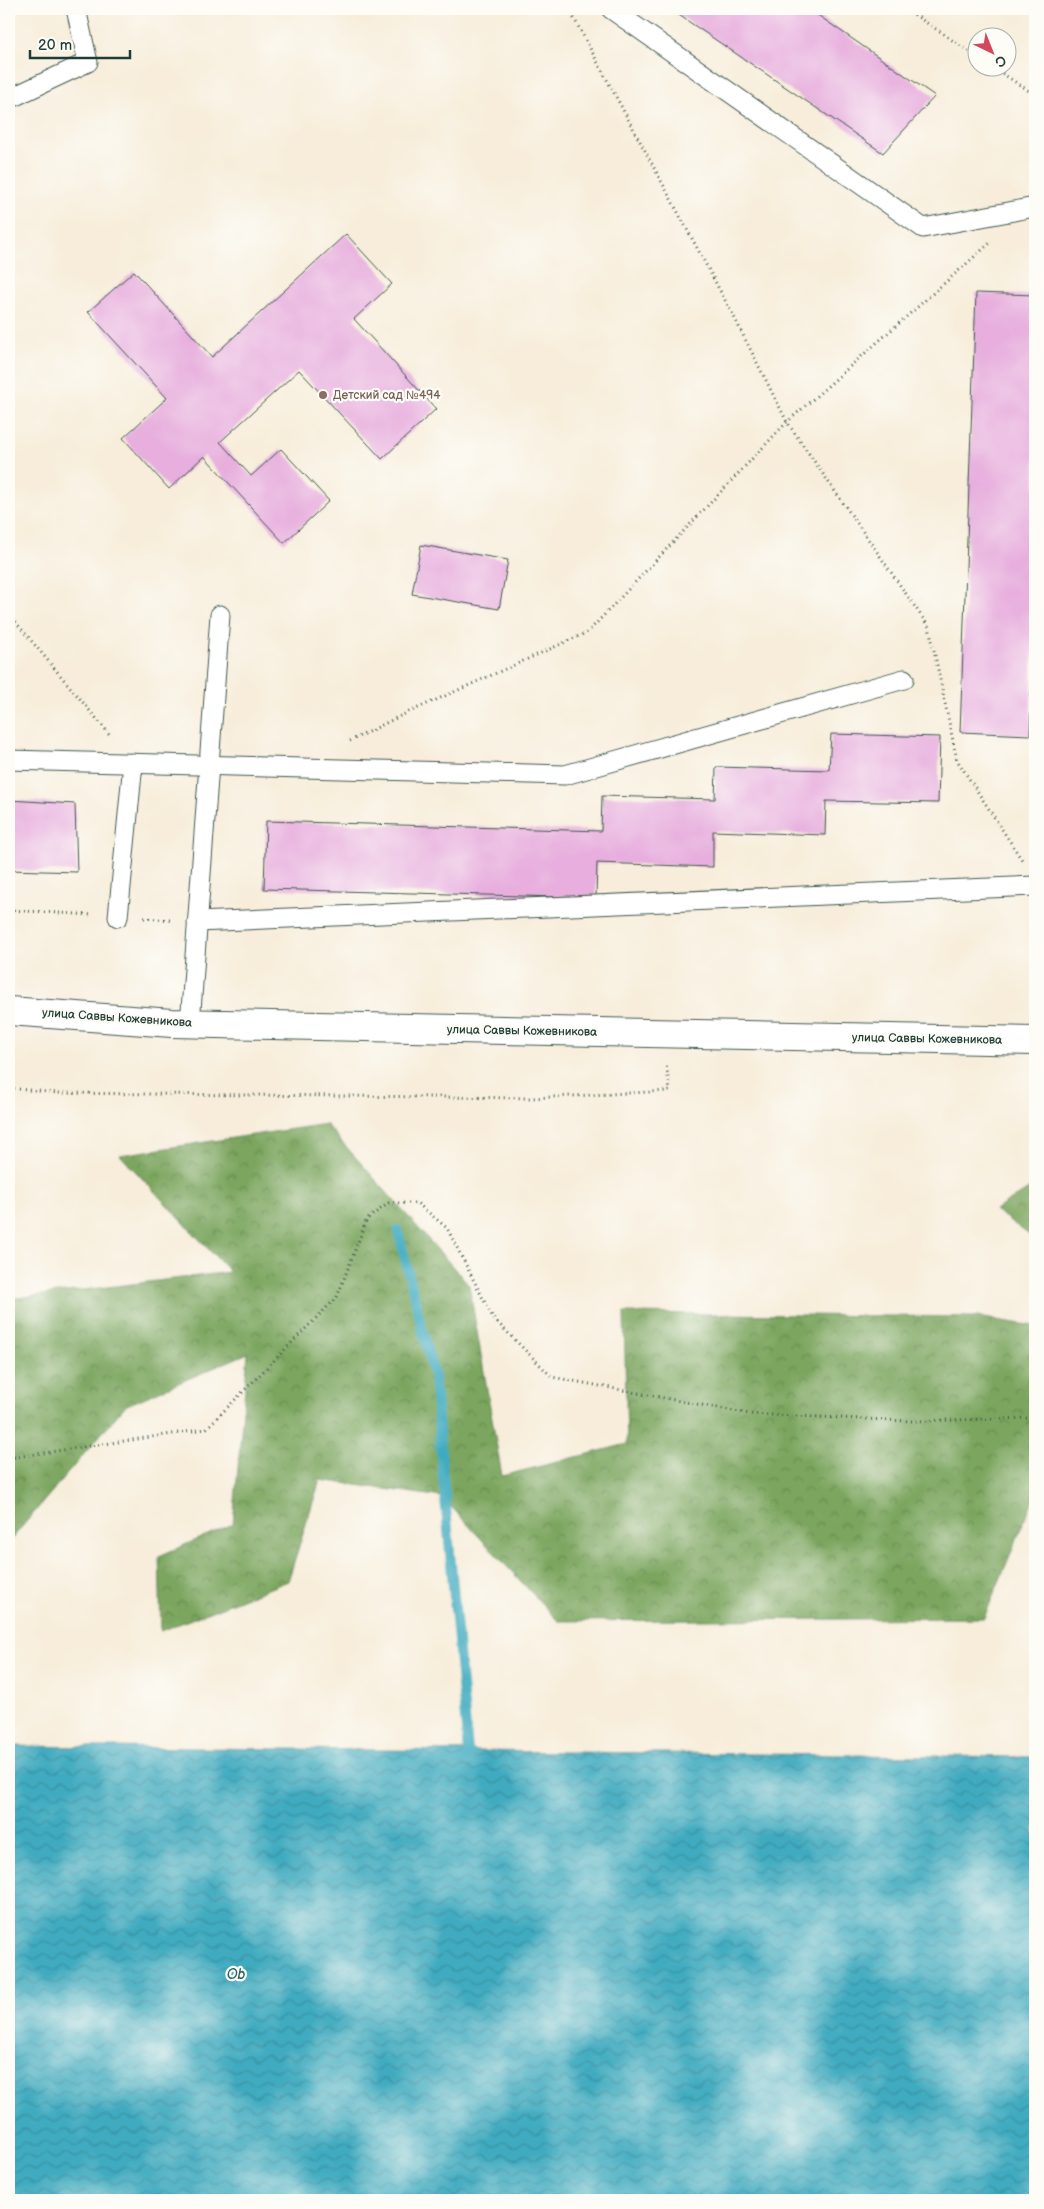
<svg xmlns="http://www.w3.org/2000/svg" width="1044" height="2209" font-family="'Balsamiq Sans',sans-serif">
	<defs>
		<pattern id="forest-crowns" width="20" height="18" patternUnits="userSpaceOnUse" patternTransform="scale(1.25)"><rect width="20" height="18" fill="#7ba65f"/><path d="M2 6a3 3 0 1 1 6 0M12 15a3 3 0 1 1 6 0" fill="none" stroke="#64884f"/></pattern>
		<pattern id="water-waves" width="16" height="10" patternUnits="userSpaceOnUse" patternTransform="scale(1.25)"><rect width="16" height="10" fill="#41abc0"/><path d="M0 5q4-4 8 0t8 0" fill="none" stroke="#368c9d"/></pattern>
	</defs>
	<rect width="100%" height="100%" fill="#fdfcf7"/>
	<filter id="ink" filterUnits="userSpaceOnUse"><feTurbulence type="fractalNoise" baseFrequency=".02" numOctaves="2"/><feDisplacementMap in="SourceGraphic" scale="10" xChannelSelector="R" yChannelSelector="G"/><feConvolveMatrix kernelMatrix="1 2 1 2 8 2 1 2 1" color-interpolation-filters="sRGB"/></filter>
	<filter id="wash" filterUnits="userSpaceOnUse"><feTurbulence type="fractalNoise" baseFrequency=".0096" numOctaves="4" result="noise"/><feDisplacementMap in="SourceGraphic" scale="20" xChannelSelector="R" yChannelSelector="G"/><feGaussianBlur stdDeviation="1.12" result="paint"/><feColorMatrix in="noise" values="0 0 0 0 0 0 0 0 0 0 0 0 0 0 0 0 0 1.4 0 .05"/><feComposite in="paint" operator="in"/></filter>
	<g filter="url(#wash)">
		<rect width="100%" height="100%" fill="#f7edda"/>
		<!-- forest -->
		<g fill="url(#forest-crowns)" stroke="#4d724a">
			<polygon points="326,1124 469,1285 502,1476 627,1444 624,1313 977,1317 1035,1326 1035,1495 984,1618 558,1621 442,1497 320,1480 288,1581 161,1631 159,1556 233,1524 248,1353 125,1406 9,1542 9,1299 230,1272 120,1155"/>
			<polygon points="1035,1185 1035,1239 995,1210"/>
		</g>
		<!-- water -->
		<polygon fill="url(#water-waves)" stroke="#30747a" points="9,1746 1035,1757 1035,2200 9,2200"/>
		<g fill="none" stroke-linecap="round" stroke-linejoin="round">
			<!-- stream -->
			<polyline stroke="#41abc0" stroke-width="10" points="398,1230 434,1376 469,1762"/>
		</g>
		<g id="blocks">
			<!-- building -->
			<g fill="#e7aede">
				<polygon points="670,9 809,9 935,96 883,153"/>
				<polygon points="346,234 392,284 354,319 436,409 382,459 299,370 220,442 251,476 281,449 329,501 284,543 204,456 169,489 123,438 167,398 88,312 134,271 212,357"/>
				<polygon points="976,293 1035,295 1035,574 1030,735 960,732"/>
				<polygon points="421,545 508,560 499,609 412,594"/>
				<polygon points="831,734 940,737 938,803 826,801 825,835 713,831 713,867 597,863 596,898 264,889 266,821 601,831 602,796 715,799 716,767 829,770"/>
				<polygon points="9,800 75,804 77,872 9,870"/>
			</g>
		</g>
	</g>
	<g filter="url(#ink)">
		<use href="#blocks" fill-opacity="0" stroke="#3f574d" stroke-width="1"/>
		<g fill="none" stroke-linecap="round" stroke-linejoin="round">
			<!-- lane casing -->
			<g stroke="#3f574d" stroke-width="21">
				<g id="lane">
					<polyline points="611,9 923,228 1035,207"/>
					<polyline points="9,99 88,62 76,9"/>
					<polyline points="9,760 565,775 904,679"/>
					<polyline points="118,917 133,763"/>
					<polyline points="197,922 1035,886"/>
					<polyline points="190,1024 220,615"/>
				</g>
			</g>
			<!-- secondary casing -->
			<g stroke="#3f574d" stroke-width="30">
				<polyline id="secondary" points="9,1011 172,1023 1035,1041"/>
			</g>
			<!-- path -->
			<g stroke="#3f574d" stroke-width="3" stroke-dasharray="1 4" stroke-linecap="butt">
				<polyline points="569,9 733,315 787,422 929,627 957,760 1022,860"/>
				<polyline points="906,9 976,56"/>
				<polyline points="994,68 1035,95"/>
				<polyline points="9,614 111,736"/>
				<polyline points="350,741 398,717 588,632 787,422 990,243"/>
				<polyline points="9,910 93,915"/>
				<polyline points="144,918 170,920"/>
				<polyline points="9,1088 57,1093 532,1098 670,1091 666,1064"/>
				<polyline points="9,1458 206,1429 337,1297 367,1219 389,1203 417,1203 447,1228 493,1318 552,1377 750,1414 910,1421 1035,1418"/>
			</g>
			<!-- lane -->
			<use href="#lane" stroke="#fff" stroke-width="19"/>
			<!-- secondary -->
			<use href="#secondary" stroke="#fff" stroke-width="28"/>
		</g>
	</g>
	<!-- markers -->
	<circle fill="#8d6e63" stroke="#fdfcf7" stroke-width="2" cx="323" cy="395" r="5"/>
	<g text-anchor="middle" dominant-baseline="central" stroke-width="4.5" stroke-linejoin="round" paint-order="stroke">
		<!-- education labels -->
		<g font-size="12" fill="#785e54" stroke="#fdfcf7" text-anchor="start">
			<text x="333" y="395">Детский сад №494</text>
		</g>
		<!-- street labels -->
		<g font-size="12" fill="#1f3d34" stroke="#fdfcf7">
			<text transform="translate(117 1018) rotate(4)">улица Саввы Кожевникова</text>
			<text transform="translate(522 1031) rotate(1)">улица Саввы Кожевникова</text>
			<text transform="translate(927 1039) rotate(1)">улица Саввы Кожевникова</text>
		</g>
		<!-- water labels -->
		<g font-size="14" font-style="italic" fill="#2b6465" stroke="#fdfcf7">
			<text x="236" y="1974">Ob</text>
		</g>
	</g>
	<!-- margin -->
	<rect width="1044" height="2209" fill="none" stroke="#fdfcf7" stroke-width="30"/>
	<!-- north arrow -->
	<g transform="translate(992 52) rotate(137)"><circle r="24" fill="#fdfcf7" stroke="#a4b0a9"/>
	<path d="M0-4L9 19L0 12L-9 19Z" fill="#d1495b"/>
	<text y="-8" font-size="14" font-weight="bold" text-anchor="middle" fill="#1f3d34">С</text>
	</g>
	<!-- scale -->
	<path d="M30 50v8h100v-8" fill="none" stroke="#1f3d34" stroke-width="2.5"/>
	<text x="38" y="50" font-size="15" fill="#1f3d34" stroke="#fdfcf7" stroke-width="4" paint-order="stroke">20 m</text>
</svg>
